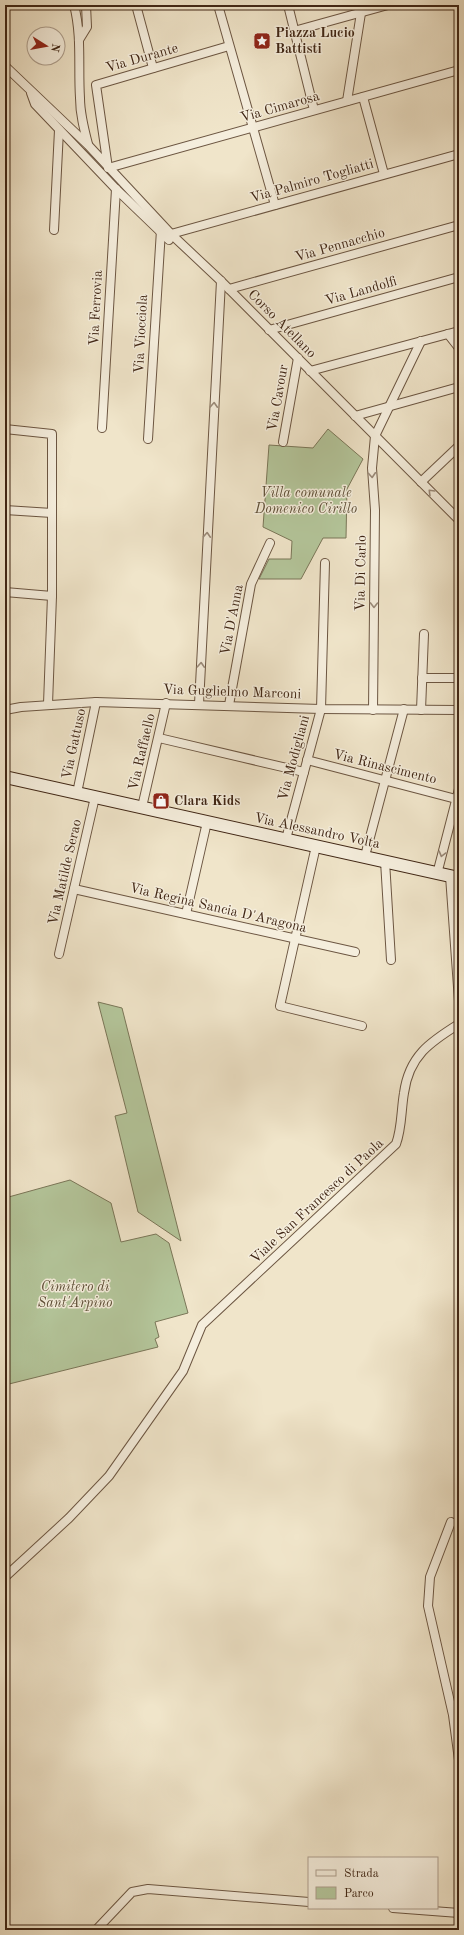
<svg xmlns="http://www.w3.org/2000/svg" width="464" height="1935" font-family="'Old Standard TT',serif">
	<rect width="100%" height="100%" fill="#f0e5ca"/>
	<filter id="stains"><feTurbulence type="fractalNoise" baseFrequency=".005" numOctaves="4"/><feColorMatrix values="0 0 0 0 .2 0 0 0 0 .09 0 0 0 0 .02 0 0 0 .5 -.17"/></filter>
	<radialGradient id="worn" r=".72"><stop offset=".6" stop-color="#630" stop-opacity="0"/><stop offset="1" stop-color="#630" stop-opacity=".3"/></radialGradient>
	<!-- green -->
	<g fill="#b4c69b" stroke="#7a7658">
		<polygon points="328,429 363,459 347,489 346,538 323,538 301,579 259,579 269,559 291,559 292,541 263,527 269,445 313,448"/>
		<polygon points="98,1002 122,1008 181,1241 138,1212 115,1116 127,1113"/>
		<polygon points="70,1180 111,1203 121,1242 156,1234 169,1243 188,1313 155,1322 159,1337 155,1339 158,1347 5,1385 5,1198"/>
	</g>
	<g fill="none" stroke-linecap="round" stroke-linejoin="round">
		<!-- street casing -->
		<g stroke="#6c5642" stroke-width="10">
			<g id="street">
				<path d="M74 5C82 36 78 67 80 98 80 114 84 129 88 144"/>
				<polyline points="136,5 153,68"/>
				<polyline points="218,5 275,205"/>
				<polyline points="288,5 314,110"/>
				<polyline points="294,31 388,5"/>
				<polyline points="79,40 87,27 86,5"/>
				<polyline points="229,46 96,85 108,168 459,70"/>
				<polyline points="5,66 88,145 171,234 221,281 459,520"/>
				<polyline points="31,93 35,104 116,189 169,240 171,234 459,154"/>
				<polyline points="363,97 384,174"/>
				<polyline points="347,101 361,13"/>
				<polyline points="54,230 59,130"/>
				<polyline points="229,289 459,225"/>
				<polyline points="269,330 459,277"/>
				<polyline points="448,334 459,348"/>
				<polyline points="310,371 459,331"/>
				<polyline points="355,416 459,387"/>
				<polyline points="102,428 116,189"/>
				<polyline points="5,429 52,434 52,596 48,704"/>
				<polyline points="148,439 161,230"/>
				<polyline points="283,442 298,358"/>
				<polyline points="421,482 459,446"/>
				<polyline points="5,510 52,513"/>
				<polyline points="5,592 52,596"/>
				<polyline points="422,678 459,678"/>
				<polyline points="199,704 221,281"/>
				<polyline points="229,705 251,584 270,543"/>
				<polyline points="5,710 21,707 96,702 321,709 459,710"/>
				<polyline points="373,710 375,510 372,468 375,436 421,341"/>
				<polyline points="421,710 424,634"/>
				<polyline points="159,738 304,772"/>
				<polyline points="307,760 456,799"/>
				<polyline points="77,793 96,702"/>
				<polyline points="142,807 166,703"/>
				<polyline points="286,839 321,709 325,563"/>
				<polyline points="316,846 280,1006 362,1026"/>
				<polyline points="365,856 404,709"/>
				<polyline points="385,861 391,960"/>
				<polyline points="437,874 459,789"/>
				<polyline points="450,876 459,1001"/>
				<polyline points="74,889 355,952"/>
				<polyline points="186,914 207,822"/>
				<polyline points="59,954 95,797"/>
				<polyline points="451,1522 430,1577 428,1606 453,1715 459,1760"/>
				<path d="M5 1577 69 1518 109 1476 183 1371 202 1325 396 1144C402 1128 401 1110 404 1093 409 1056 430 1042 459 1024"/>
				<polyline points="393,1908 459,1913"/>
				<polyline points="96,1930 132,1892 148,1889 309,1902"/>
			</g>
		</g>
		<!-- secondary casing -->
		<g stroke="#402615" stroke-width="14">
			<polyline id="secondary" points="5,777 459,878"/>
		</g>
		<!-- street -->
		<use href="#street" stroke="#f5eedd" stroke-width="8"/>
		<!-- secondary -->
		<use href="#secondary" stroke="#f5eedd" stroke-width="12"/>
	</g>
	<!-- one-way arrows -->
	<defs><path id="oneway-chevron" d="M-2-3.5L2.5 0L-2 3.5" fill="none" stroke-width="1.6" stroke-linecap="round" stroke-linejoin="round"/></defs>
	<g stroke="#9a8a79">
		<use href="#oneway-chevron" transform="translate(214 405) rotate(-87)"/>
		<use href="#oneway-chevron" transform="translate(372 475) rotate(86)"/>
		<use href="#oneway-chevron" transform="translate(431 492) rotate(-135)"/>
		<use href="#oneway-chevron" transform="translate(207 535) rotate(-87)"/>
		<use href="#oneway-chevron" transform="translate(374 605) rotate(91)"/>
		<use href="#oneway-chevron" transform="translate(201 665) rotate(-87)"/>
		<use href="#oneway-chevron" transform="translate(442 854) rotate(105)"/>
	</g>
	<!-- icons -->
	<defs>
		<g id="sight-square" transform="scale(0.9)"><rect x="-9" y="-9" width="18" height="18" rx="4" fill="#8f2418" stroke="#f5eedd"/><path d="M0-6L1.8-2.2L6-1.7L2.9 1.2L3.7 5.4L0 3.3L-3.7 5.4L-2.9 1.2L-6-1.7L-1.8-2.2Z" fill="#fff"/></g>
		<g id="shop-square" transform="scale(0.9)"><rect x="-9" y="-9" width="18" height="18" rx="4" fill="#8f2418" stroke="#f5eedd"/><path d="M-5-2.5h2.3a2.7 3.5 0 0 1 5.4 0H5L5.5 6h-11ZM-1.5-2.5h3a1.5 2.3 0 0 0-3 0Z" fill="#fff"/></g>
	</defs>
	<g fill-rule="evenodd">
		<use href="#sight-square" x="262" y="41"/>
		<use href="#shop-square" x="161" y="801"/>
	</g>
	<g text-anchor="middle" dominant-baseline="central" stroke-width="3" stroke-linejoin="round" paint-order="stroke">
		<!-- poi labels -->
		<g font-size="14" font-weight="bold" fill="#402615" stroke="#f5eedd" text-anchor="start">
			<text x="275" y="33">Piazza Lucio<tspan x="275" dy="16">Battisti</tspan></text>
			<text x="174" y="801">Clara Kids</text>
		</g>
		<!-- street labels -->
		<g font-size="14" fill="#402615" stroke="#f5eedd">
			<text transform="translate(142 58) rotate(-16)">Via Durante</text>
			<text transform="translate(280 107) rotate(-16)">Via Cimarosa</text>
			<text transform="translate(312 181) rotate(-16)">Via Palmiro Togliatti</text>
			<text transform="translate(340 245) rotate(-16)">Via Pennacchio</text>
			<text transform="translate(361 291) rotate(-16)">Via Landolfi</text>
			<text transform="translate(96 308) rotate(-87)">Via Ferrovia</text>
			<text transform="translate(282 324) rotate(45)">Corso Atellano</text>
			<text transform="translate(141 334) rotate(-87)">Via Viocciola</text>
			<text transform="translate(278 398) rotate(-80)">Via Cavour</text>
			<text transform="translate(361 573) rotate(-89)">Via Di Carlo</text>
			<text transform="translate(232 620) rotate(-79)">Via D'Anna</text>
			<text transform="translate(232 692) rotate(2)">Via Guglielmo Marconi</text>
			<text transform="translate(74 744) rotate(-78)">Via Gattuso</text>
			<text transform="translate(142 752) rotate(-77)">Via Raffaello</text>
			<text transform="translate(294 758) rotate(-75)">Via Modigliani</text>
			<text transform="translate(385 767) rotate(14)">Via Rinascimento</text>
			<text transform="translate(317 831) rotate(12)">Via Alessandro Volta</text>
			<text transform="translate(65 872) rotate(-77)">Via Matilde Serao</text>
			<text transform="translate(218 908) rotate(13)">Via Regina Sancia D'Aragona</text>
			<text transform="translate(317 1201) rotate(-43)">Viale San Francesco di Paola</text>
		</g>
		<!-- park labels -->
		<g font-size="14" font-style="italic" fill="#5d4e36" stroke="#f5eedd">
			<text x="306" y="493">Villa comunale<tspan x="306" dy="16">Domenico Cirillo</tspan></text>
			<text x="75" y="1287">Cimitero di<tspan x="75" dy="16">Sant'Arpino</tspan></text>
		</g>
	</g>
	<!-- margin -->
	<rect width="464" height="1935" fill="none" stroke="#f0e5ca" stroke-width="20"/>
	<rect x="6" y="6" width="452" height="1923" fill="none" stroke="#402615" stroke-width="2"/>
	<rect x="10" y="10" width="444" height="1915" fill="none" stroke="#402615"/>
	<!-- legend -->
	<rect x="308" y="1857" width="130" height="52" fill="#f5eedd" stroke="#ad9e8d"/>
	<rect x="316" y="1870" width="20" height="6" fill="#f5eedd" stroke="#ad9e8d"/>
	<text x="344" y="1877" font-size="12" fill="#402615">Strada</text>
	<rect x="316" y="1887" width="20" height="12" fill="#b4c69b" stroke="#ad9e8d"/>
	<text x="344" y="1897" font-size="12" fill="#402615">Parco</text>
	<!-- north arrow -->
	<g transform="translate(46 46) rotate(101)"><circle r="19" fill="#f5eedd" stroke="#ad9e8d"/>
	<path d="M0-3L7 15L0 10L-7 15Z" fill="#8f2418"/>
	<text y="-6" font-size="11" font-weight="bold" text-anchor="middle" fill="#402615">N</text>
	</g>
	<rect width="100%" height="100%" filter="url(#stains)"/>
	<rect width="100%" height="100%" fill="url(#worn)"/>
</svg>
